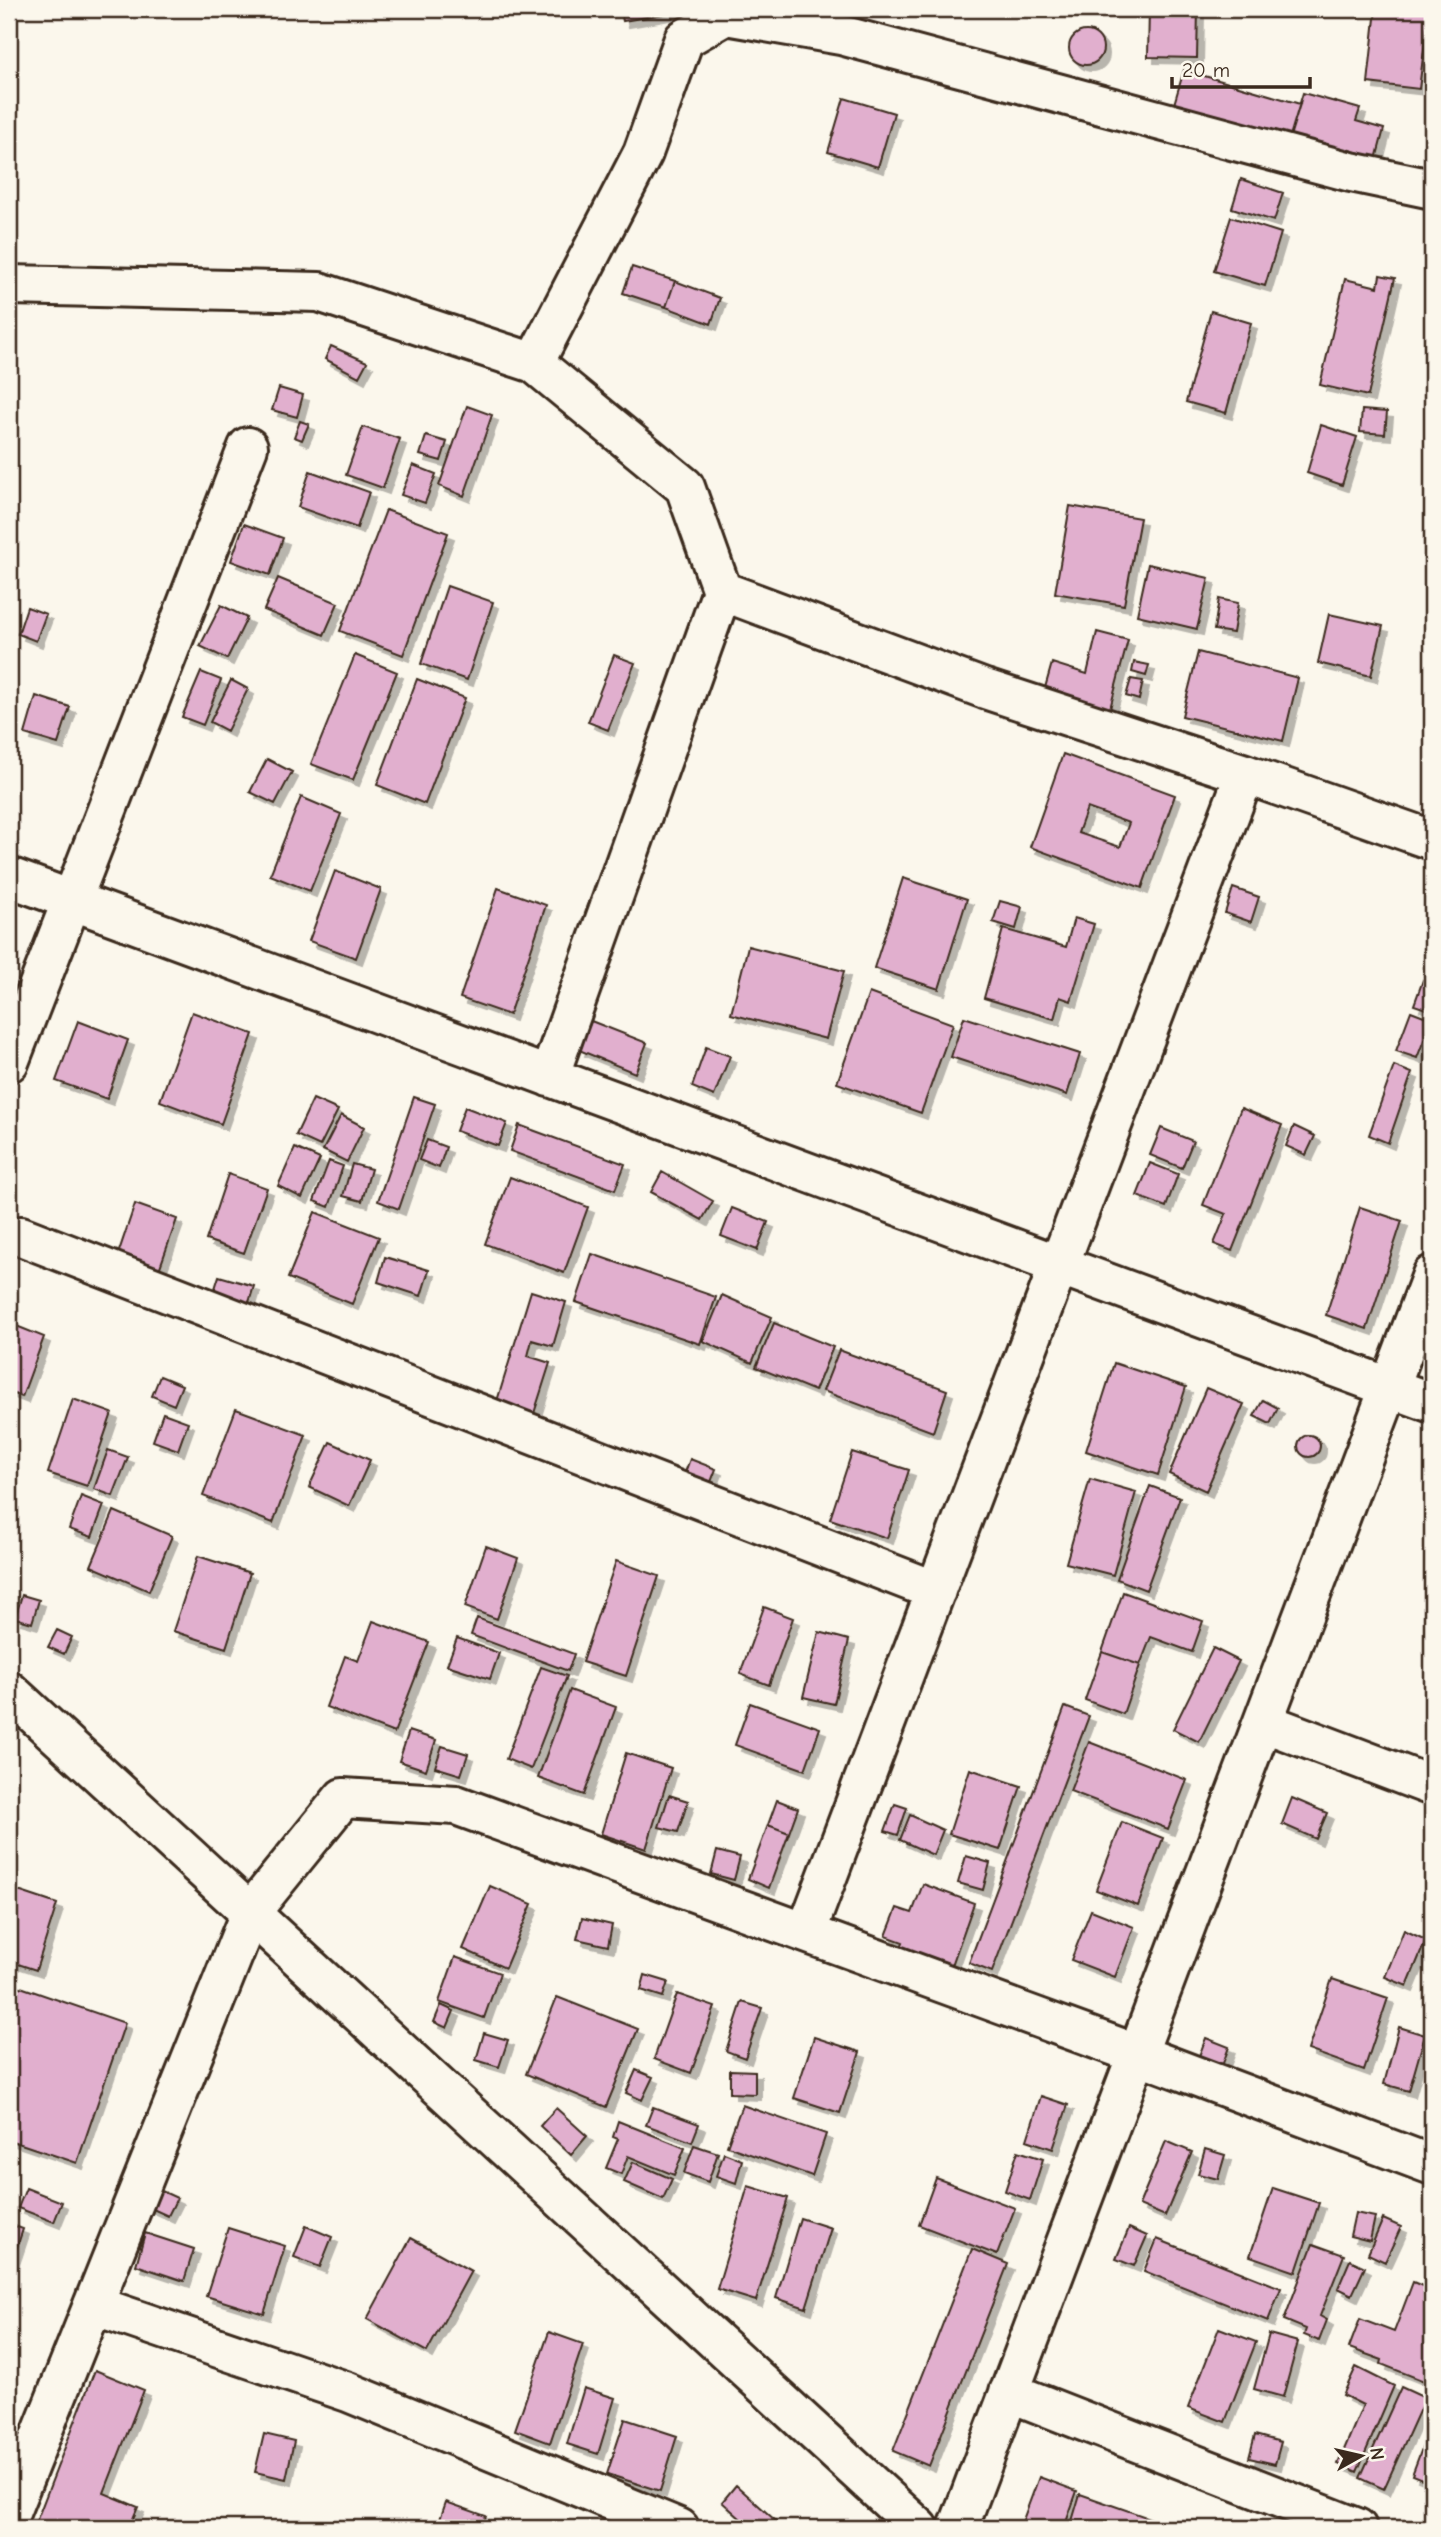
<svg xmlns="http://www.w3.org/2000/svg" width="1441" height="2537" font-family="'Comic Neue',sans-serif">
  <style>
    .building { fill: #e1afce; stroke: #3b2a1e; stroke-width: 2; fill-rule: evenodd; filter: url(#shadow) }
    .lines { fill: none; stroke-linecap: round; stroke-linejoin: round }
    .street-casing { stroke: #3b2a1e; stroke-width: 44 }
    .street { stroke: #fbf7ec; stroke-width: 38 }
  </style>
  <defs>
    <filter id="shadow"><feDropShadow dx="6" dy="6" stdDeviation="0" flood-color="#0004"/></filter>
  </defs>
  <rect width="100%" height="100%" fill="#fbf7ec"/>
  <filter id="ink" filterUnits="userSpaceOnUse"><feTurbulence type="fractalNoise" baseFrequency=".0143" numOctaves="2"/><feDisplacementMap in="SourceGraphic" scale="14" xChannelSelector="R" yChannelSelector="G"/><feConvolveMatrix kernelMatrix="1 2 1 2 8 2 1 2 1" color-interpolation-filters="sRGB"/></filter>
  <g filter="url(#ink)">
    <path class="building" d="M620,9H675L676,12L623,21Z
      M1149,9H1198L1197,58L1148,57Z
      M1376,9H1429L1419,89L1368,83Z
      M1069 48a17 17 0 1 1 34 0a17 17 0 1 1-34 0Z
      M1184,70L1300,104L1287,146L1172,111Z
      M1303,93L1360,109L1356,121L1384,129L1373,171L1287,146Z
      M844,98L894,113L878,167L828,152Z
      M1241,179L1283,193L1274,221L1232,208Z
      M1231,217L1281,233L1265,286L1214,271Z
      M632,267L675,281L666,307L623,293Z
      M1380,275L1395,278L1368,396L1320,385L1345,279L1378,287Z
      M675,281L720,298L711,324L666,307Z
      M1211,311L1251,323L1226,413L1186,402Z
      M331,346L367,362L359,377L325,359Z
      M279,388L303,395L297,417L272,410Z
      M467,406L492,415L464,496L439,486Z
      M1362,410L1387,412L1385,434L1360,432Z
      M300,421L309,424L302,440L294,437Z
      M1321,425L1357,437L1342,485L1307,473Z
      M363,427L400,439L383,488L346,475Z
      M426,436L447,442L441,461L420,455Z
      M413,465L436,474L425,503L401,495Z
      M310,471L369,492L357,528L298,507Z
      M1070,506L1140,518L1124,605L1055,593Z
      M386,510L448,533L403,655L340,631Z
      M244,524L283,538L270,575L231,561Z
      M1148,564L1209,578L1197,629L1137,615Z
      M278,578L338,603L324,635L264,610Z
      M447,586L493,602L467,680L421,664Z
      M1219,599L1238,603L1233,633L1214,630Z
      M221,605L247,618L227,659L200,646Z
      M27,607L46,614L36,641L18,634Z
      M1329,614L1383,626L1371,676L1318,663Z
      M1097,632L1128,640L1107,720L1043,695L1052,663L1087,674Z
      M1198,652L1298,678L1283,741L1182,716Z
      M355,655L397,672L353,780L311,764Z
      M614,655L635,663L608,730L588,722Z
      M1134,662L1149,665L1146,676L1132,672Z
      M201,672L221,680L203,725L182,717Z
      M417,679L465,698L425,804L377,785Z
      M1131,679L1143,681L1139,700L1126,696Z
      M231,680L248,689L227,731L210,722Z
      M36,696L70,707L58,744L25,734Z
      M1063,754L1175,795L1142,888L1030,847ZM1087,808L1129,823L1120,847L1078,833Z
      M267,759L292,772L275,804L250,792Z
      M301,797L341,814L310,891L270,875Z
      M335,871L381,889L356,958L309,941Z
      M903,878L967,899L939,989L874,968Z
      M498,888L546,905L509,1015L460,998Z
      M1233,888L1259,897L1251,922L1225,913Z
      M1000,901L1022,907L1016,929L993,922Z
      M1074,918L1094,924L1071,1001L1060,997L1054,1019L984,998L1003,929L1066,947Z
      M748,946L844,971L826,1039L731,1014Z
      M1423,980L1432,983V1011L1414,1005Z
      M869,993L953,1024L921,1113L837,1083Z
      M1411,1011L1432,1019L1417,1058L1396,1051Z
      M192,1012L253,1034L221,1124L160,1101Z
      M964,1017L1080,1054L1067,1095L951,1057Z
      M78,1021L128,1040L107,1099L56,1081Z
      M591,1021L647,1043L635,1073L579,1050Z
      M706,1047L730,1056L714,1096L692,1087Z
      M1394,1066L1412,1073L1388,1143L1369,1135Z
      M414,1097L435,1104L399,1209L378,1201Z
      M313,1099L338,1110L320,1146L296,1135Z
      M465,1107L507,1123L498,1146L456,1131Z
      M1241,1108L1282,1125L1232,1251L1214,1244L1226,1214L1203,1205Z
      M341,1115L364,1127L347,1162L323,1150Z
      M519,1125L625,1164L615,1190L510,1151Z
      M1294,1126L1315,1136L1306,1155L1286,1146Z
      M1161,1128L1193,1141L1182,1168L1150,1155Z
      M427,1140L446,1147L439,1168L419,1160Z
      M295,1148L320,1159L302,1198L278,1186Z
      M329,1161L343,1166L329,1207L314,1201Z
      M1150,1163L1178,1174L1166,1207L1137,1196Z
      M352,1164L371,1169L362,1201L343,1196Z
      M662,1172L713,1201L702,1220L651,1192Z
      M228,1174L267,1188L244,1253L206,1240Z
      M510,1177L588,1207L564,1273L485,1244Z
      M135,1204L177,1219L153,1287L112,1272Z
      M1360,1207L1402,1221L1367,1329L1326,1315Z
      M732,1208L768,1222L757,1250L721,1236Z
      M315,1212L379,1237L352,1304L288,1278Z
      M592,1254L716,1297L700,1344L576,1302Z
      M385,1257L429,1270L421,1296L378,1282Z
      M219,1276L254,1286L247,1309L212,1298Z
      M531,1291L566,1302L553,1346L532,1340L528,1356L550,1363L530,1426L493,1414Z
      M722,1295L772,1317L752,1363L703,1341Z
      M9,1323L44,1337L22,1397L9,1392Z
      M774,1323L833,1347L815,1391L756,1367Z
      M839,1350L947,1390L933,1432L823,1391Z
      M1114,1363L1186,1387L1158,1475L1086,1451Z
      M160,1376L182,1385L174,1405L152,1396Z
      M1206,1388L1244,1404L1206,1491L1169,1474Z
      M73,1399L112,1413L87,1486L48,1473Z
      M1263,1400L1278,1408L1270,1424L1254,1416Z
      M236,1409L306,1435L273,1523L203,1496Z
      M163,1413L188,1422L178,1450L153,1441Z
      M1298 1446a11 11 0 1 1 22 0a11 11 0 1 1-22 0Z
      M330,1442L370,1460L349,1506L309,1487Z
      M108,1450L128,1457L113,1496L94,1489Z
      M852,1452L909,1470L887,1538L830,1519Z
      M690,1459L716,1469L709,1487L683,1478Z
      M1090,1479L1136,1492L1113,1575L1066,1563Z
      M1150,1486L1180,1497L1146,1590L1117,1579Z
      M81,1496L104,1505L92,1537L69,1529Z
      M114,1511L172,1536L149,1591L91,1566Z
      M486,1546L518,1558L497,1619L465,1607Z
      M198,1556L250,1573L226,1648L173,1631Z
      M616,1561L659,1576L626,1676L582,1662Z
      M1123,1592L1203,1621L1192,1652L1151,1637L1140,1665L1102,1652Z
      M22,1595L39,1600L32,1623L15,1618Z
      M764,1607L793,1618L769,1685L740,1674Z
      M477,1618L574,1654L568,1671L471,1635Z
      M373,1621L429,1642L394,1733L326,1707L345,1656L358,1661Z
      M57,1630L72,1637L64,1654L48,1647Z
      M819,1632L849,1640L834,1704L803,1697Z
      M457,1638L499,1653L490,1679L447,1665Z
      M1213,1648L1239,1661L1199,1742L1173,1729Z
      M1102,1652L1140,1665L1123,1714L1085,1700Z
      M541,1667L567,1676L531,1769L506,1759Z
      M570,1690L616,1707L584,1795L538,1778Z
      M750,1703L820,1728L805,1770L735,1745Z
      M1065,1707L1089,1716L992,1972L969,1963Z
      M409,1731L436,1740L426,1770L399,1761Z
      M1089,1742L1187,1780L1168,1829L1070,1791Z
      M442,1746L468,1754L461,1775L435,1767Z
      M626,1753L671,1768L646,1849L601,1834Z
      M970,1769L1021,1786L1000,1850L949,1834Z
      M669,1795L688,1801L678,1832L659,1827Z
      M1292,1798L1327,1813L1316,1839L1282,1824Z
      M777,1800L798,1808L789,1833L768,1825Z
      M895,1804L907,1808L898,1835L885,1831Z
      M910,1815L943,1830L933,1855L900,1840Z
      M1122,1822L1163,1838L1138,1906L1096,1890Z
      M768,1825L789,1833L769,1888L748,1879Z
      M717,1851L740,1857L734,1880L711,1874Z
      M966,1856L990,1863L983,1890L958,1883Z
      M923,1884L974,1903L950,1971L899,1953L903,1942L886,1936L897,1908L912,1913Z
      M490,1886L532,1904L505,1968L463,1949Z
      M9,1888L57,1904L36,1970L9,1961Z
      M1091,1910L1134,1927L1115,1977L1071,1960Z
      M582,1918L612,1925L608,1946L577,1939Z
      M1404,1930L1426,1940L1407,1986L1385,1977Z
      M455,1957L500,1973L484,2018L439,2002Z
      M645,1975L668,1982L663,1997L641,1990Z
      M1332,1979L1388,1998L1364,2070L1308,2050Z
      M9,1983L125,2023L77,2163L9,2140Z
      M677,1994L715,2007L691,2073L654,2059Z
      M557,1997L638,2029L606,2107L526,2074Z
      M742,2002L762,2008L745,2058L726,2051Z
      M441,2005L454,2011L447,2028L434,2022Z
      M1399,2027L1425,2035L1409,2091L1384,2084Z
      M484,2033L508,2040L499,2067L476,2060Z
      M814,2037L860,2052L840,2113L794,2098Z
      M1206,2038L1229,2047L1222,2066L1199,2056Z
      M636,2070L653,2077L642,2100L626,2093Z
      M730,2070L755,2071V2094L730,2093Z
      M1041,2096L1068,2105L1053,2149L1027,2140Z
      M742,2105L826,2134L812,2176L727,2146Z
      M653,2107L699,2124L692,2142L646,2125Z
      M556,2108L587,2136L571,2155L540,2126Z
      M618,2121L685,2148L674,2175L628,2156L621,2174L606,2168L618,2139L613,2137Z
      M1166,2141L1192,2152L1165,2216L1139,2205Z
      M694,2145L718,2153L708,2182L684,2173Z
      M1205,2149L1225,2155L1218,2179L1198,2174Z
      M1018,2151L1043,2159L1030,2200L1005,2191Z
      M724,2153L742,2160L736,2183L716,2176Z
      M633,2162L672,2179L663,2199L624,2182Z
      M936,2178L1015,2208L997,2255L919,2225Z
      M748,2186L788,2198L756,2301L717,2289Z
      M153,2187L177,2198L168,2216L144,2205Z
      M26,2188L62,2202L54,2222L18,2208Z
      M1273,2188L1319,2203L1296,2272L1250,2256Z
      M1355,2213L1375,2217L1370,2241L1350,2236Z
      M800,2218L831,2228L806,2308L776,2298Z
      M1383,2219L1401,2227L1385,2262L1368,2254Z
      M9,2224L23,2229L12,2262L9,2261Z
      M306,2226L332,2237L320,2267L294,2257Z
      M228,2228L285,2246L264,2314L206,2296Z
      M1129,2228L1147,2236L1134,2266L1116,2259Z
      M145,2233L194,2249L184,2281L136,2265Z
      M411,2238L471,2271L427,2352L367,2319Z
      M1157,2239L1281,2288L1268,2321L1144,2271Z
      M1313,2244L1344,2255L1320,2316L1327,2320L1319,2341L1304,2335L1306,2329L1284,2320Z
      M972,2249L1008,2264L929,2466L893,2451Z
      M1350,2260L1365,2267L1352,2295L1338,2288Z
      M1413,2282L1432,2290V2374L1429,2383L1381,2364L1382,2360L1349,2348L1360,2319L1394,2332Z
      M1219,2328L1256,2342L1225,2422L1188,2408Z
      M549,2332L583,2344L550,2443L515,2430Z
      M1269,2334L1298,2342L1283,2397L1254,2389Z
      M1356,2367L1394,2386L1357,2472L1338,2464L1363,2405L1343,2395Z
      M95,2370L144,2390L104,2493L138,2507L129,2528H51L36,2522Z
      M1401,2387L1425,2398L1384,2489L1360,2478Z
      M584,2388L615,2398L598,2454L567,2444Z
      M625,2419L677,2436L660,2491L607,2474Z
      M1432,2422V2483L1412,2475Z
      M264,2434L294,2441L286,2479L255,2472Z
      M1255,2435L1281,2442L1275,2464L1249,2458Z
      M1039,2477L1077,2491L1064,2528H1020Z
      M736,2485L776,2521L770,2528H751L722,2502Z
      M1080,2494L1155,2520L1152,2528H1094L1072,2521Z
      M446,2502L486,2516L482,2528H437Z"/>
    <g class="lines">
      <defs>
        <path id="street" d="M9,285L319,292L534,363L685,487L722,591L985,689L1245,774L1432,840
          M534,363L643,153L684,39L726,15L841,35L1351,172L1432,189
          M9,877L1432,1403
          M9,1062L248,447
          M549,1077L722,591
          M21,1236L936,1591
          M9,1691L919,2528
          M1263,1722L1432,1786
          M806,1933L1245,774
          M93,2305L348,2392L679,2528
          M1009,2392L1357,2528
          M9,2515L250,1913L343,1798L456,1805L1137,2054L1432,2165
          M958,2528L1432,1275"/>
      </defs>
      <use href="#street" class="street-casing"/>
      <use href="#street" class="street"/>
    </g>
  </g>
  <rect width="1441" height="2537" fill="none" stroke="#fbf7ec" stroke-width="35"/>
  <rect x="18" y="18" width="1406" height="2502" fill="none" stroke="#3b2a1e" stroke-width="2.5" filter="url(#ink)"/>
  <g transform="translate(1361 2456) rotate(82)" stroke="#fbf7ec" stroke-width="5" paint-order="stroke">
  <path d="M0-5L12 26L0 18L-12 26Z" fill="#3b2a1e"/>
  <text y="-10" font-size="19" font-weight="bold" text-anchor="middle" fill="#3b2a1e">N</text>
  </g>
  <path d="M1172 77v10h138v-10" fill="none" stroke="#3b2a1e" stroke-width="3.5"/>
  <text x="1182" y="77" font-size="21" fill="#3b2a1e" stroke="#fbf7ec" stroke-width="5" paint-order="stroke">20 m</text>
</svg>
